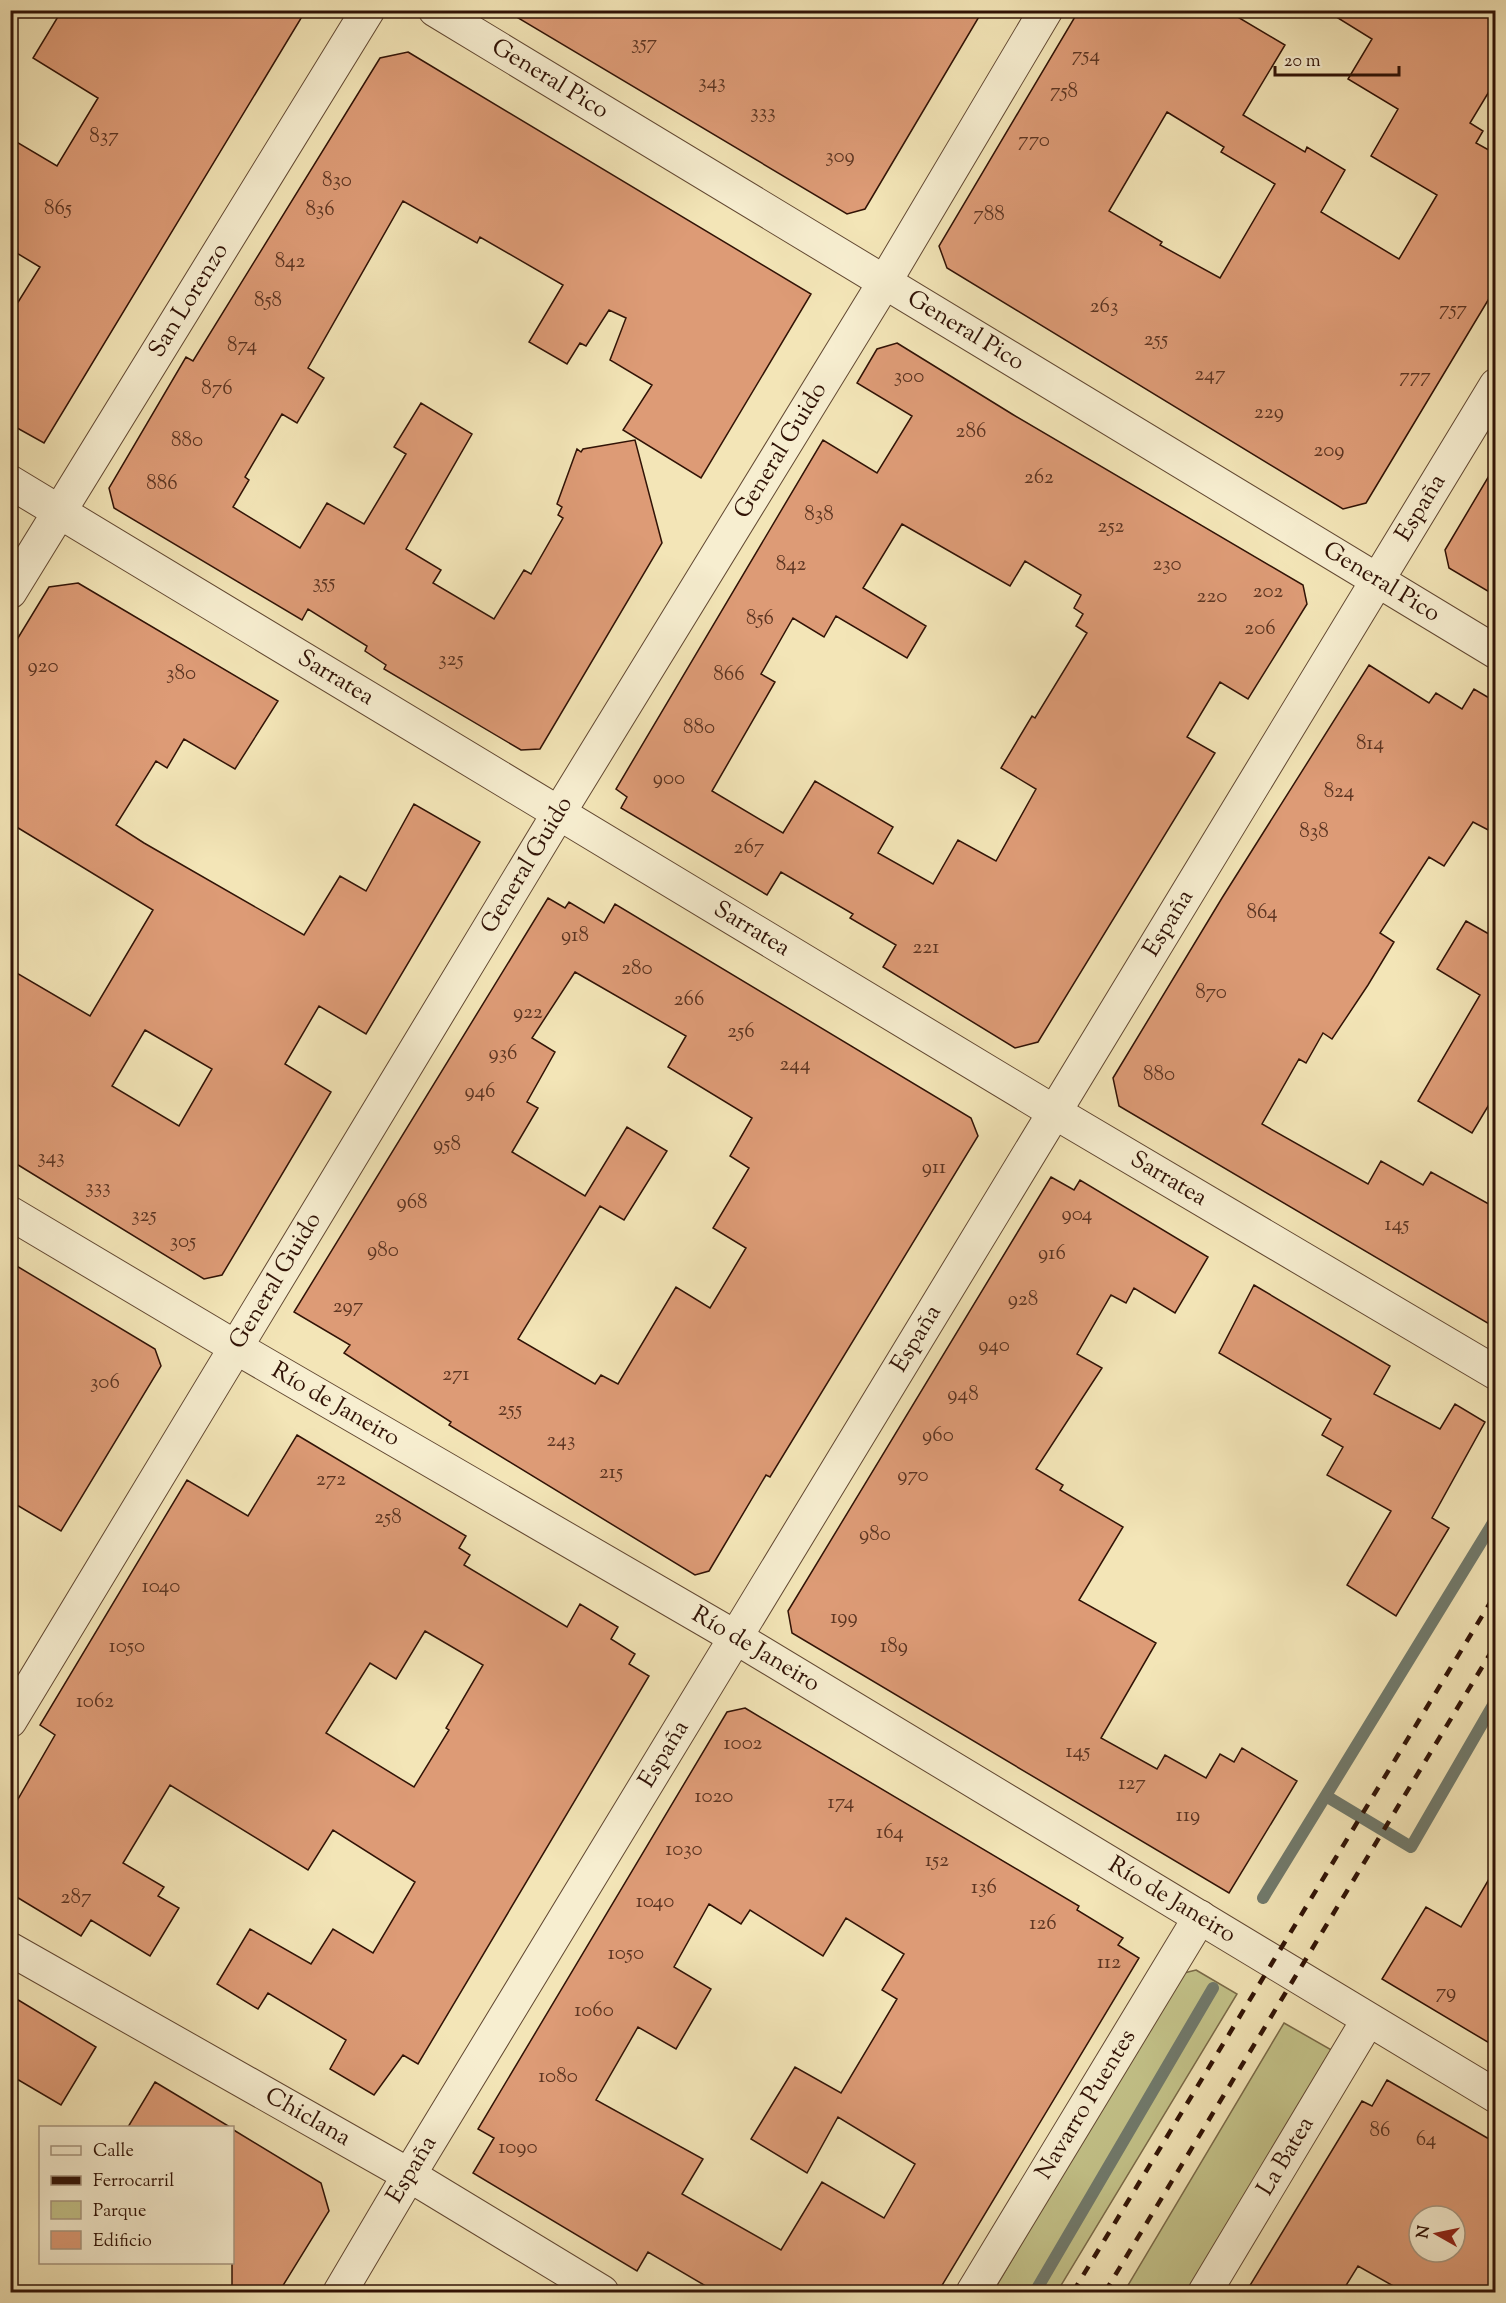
<svg xmlns="http://www.w3.org/2000/svg" width="1506" height="2303" font-family="'Sorts Mill Goudy',serif">
  <style>
    .green { fill: #c3c289; stroke: #7a6a48; stroke-width: 1.5 }
    .lines { fill: none; stroke-linecap: round; stroke-linejoin: round }
    .stream { stroke: #717a6c; stroke-width: 12 }
    .building { fill: #dd9b76; stroke: #311306; stroke-width: 1.5; fill-rule: evenodd }
    .street-casing { stroke: #624832; stroke-width: 35 }
    .street { stroke: #f7eed0; stroke-width: 33 }
    .rail { stroke: #311306; stroke-width: 4.5; stroke-dasharray: 10 10; stroke-linecap: butt }
    .labels { text-anchor: middle; dominant-baseline: central; stroke-width: 4.5; stroke-linejoin: round; paint-order: stroke }
    .number-label { font-size: 21px; fill: #5c3522 }
    .street-label { font-size: 24px; fill: #311306; stroke: #f7eed0 }
  </style>
  <rect width="100%" height="100%" fill="#f3e5b7"/>
  <filter id="stains"><feTurbulence type="fractalNoise" baseFrequency=".00333" numOctaves="4"/><feColorMatrix values="0 0 0 0 .2 0 0 0 0 .09 0 0 0 0 .02 0 0 0 .5 -.17"/></filter>
  <radialGradient id="worn" r=".72"><stop offset=".6" stop-color="#630" stop-opacity="0"/><stop offset="1" stop-color="#630" stop-opacity=".3"/></radialGradient>
  <path class="green" d="M1196,1970L1237,1994L1057,2292H993L1180,1974Z
    M1284,2023L1335,2052L1189,2292H1124Z"/>
  <g class="lines">
    <path class="stream" d="M1326,1796L1411,1847L1496,1700
      M1263,1898L1496,1518
      M1035,2292L1213,1988"/>
  </g>
  <path class="building" d="M62,10H306L44,443L10,424V315L40,267L10,249V138L57,166L98,98L33,58Z
    M505,10H983L865,209L847,214Z
    M1079,10H1226L1285,45L1243,115L1305,152L1307,147L1345,170L1321,212L1399,259L1437,195L1371,156L1398,109L1348,79L1372,39L1325,10H1496V80L1470,123L1483,131L1476,143L1496,154V287L1366,503L1343,509L947,268L939,246ZM1167,112L1224,147L1221,152L1275,184L1220,278L1160,245L1162,242L1109,211Z
    M408,52L811,294L701,478L623,430L652,385L610,360L626,318L609,310L586,346L580,343L567,364L529,342L563,285L480,237L477,243L403,201L308,368L324,378L297,423L282,414L245,477L249,480L233,507L300,548L327,503L364,524L406,454L394,447L421,403L472,434L406,549L441,570L433,583L494,619L524,570L531,574L563,518L558,515L562,507L557,504L577,449L581,452L583,449L635,440L662,543L540,749L521,750L384,669L386,665L365,651L367,646L308,609L302,620L114,508L109,488L186,357L193,361L380,58Z
    M897,343L1012,414L1303,585L1307,604L1248,699L1220,682L1187,737L1215,753L1038,1042L1015,1048L883,967L896,945L850,918L853,914L781,872L767,895L621,808L627,797L616,789L823,440L877,473L912,416L857,383L877,349ZM902,524L1010,586L1025,561L1081,595L1074,608L1083,614L1076,626L1087,633L1035,718L1032,716L1001,768L1036,789L996,861L958,840L933,884L878,853L893,827L815,781L783,833L712,791L775,682L761,674L793,618L824,637L836,616L907,658L926,626L863,588Z
    M1496,464V596L1449,568L1445,550Z
    M78,583L278,701L235,769L184,739L167,768L156,761L116,825L144,843L304,935L340,876L366,891L414,804L480,842L366,1034L319,1006L285,1064L331,1092L222,1275L204,1279L10,1160V969L90,1016L153,910L10,823V651L49,587ZM145,1030L212,1069L179,1126L112,1086Z
    M1369,665L1429,703L1436,693L1462,709L1474,689L1496,702V834L1473,822L1444,866L1429,857L1380,933L1394,942L1368,985L1332,1039L1323,1033L1306,1063L1299,1059L1262,1124L1368,1184L1381,1161L1423,1185L1431,1172L1496,1208V1328L1119,1106L1113,1078L1222,898Z
    M548,898L565,908L569,902L604,923L615,904L971,1118L978,1136L770,1477L766,1475L709,1571L695,1575L449,1425L451,1422L344,1353L350,1345L294,1312ZM575,972L686,1036L668,1067L752,1118L730,1156L749,1168L713,1228L746,1248L710,1308L676,1287L618,1384L601,1375L595,1384L518,1339L600,1206L624,1220L667,1151L627,1127L585,1196L512,1152L538,1108L527,1102L555,1052L532,1038Z
    M1466,921L1496,938V1093L1472,1133L1418,1101L1480,995L1437,969Z
    M1051,1177L1074,1190L1080,1180L1208,1257L1175,1313L1134,1288L1126,1303L1111,1295L1077,1354L1102,1368L1036,1469L1063,1485L1060,1490L1123,1527L1079,1600L1156,1643L1101,1738L1157,1769L1165,1755L1206,1778L1220,1754L1234,1762L1242,1748L1297,1781L1229,1893L792,1633L788,1611Z
    M10,1262L155,1349L161,1366L61,1531L10,1501Z
    M1254,1285L1390,1366L1374,1394L1440,1429L1455,1404L1485,1422L1432,1518L1449,1528L1396,1616L1347,1585L1391,1511L1327,1475L1343,1447L1322,1435L1331,1419L1219,1353Z
    M297,1435L466,1536L459,1548L470,1555L464,1565L567,1627L580,1604L618,1627L611,1639L635,1654L629,1664L649,1676L418,2064L403,2055L374,2095L330,2069L346,2040L268,1993L258,2009L217,1984L250,1929L311,1964L333,1929L373,1953L415,1882L333,1830L308,1870L170,1785L123,1863L164,1887L158,1896L179,1908L150,1956L91,1920L81,1936L10,1893V1813L55,1735L40,1725L187,1480L248,1516ZM425,1631L483,1665L446,1728L449,1730L414,1787L326,1733L370,1663L396,1679Z
    M745,1708L1079,1906L1077,1910L1123,1938L1118,1945L1139,1958L938,2292H716L648,2252L637,2271L473,2173L494,2138L478,2129L727,1712ZM709,1904L741,1924L750,1910L823,1956L846,1918L904,1954L882,1990L897,1999L841,2093L795,2067L751,2139L807,2173L838,2117L915,2164L884,2218L822,2182L781,2250L682,2194L703,2159L596,2100L638,2027L676,2049L711,1989L674,1967Z
    M1496,1867V2047L1382,1979L1426,1907L1461,1927Z
    M10,1995L96,2047L61,2105L10,2075Z
    M1387,2080L1496,2143V2292H1404L1358,2266L1342,2292H1246L1362,2101L1372,2106ZM1419,2216H1455V2252H1419Z
    M155,2082L230,2127H128Z
    M232,2129L321,2183L329,2211L279,2292H232Z"/>
  <g class="lines">
    <defs>
      <g id="street">
        <path id="s1" d="M435,10L1496,652"/>
        <path id="s2" d="M10,482L1056,1113L1496,1373"/>
        <path id="s3" d="M10,592L368,10"/>
        <path id="s4" d="M10,1213L237,1348L735,1637L1496,2096"/>
        <path id="s5" d="M10,1721L560,811L884,283L1046,10"/>
        <path id="s6" d="M10,1949L409,2175L602,2292"/>
        <path id="s7" d="M340,2292L409,2175L1496,385"/>
        <path id="s8" d="M973,2292L1200,1917"/>
        <path id="s9" d="M1205,2292L1368,2020"/>
      </g>
    </defs>
    <use href="#street" class="street-casing"/>
    <use href="#street" class="street"/>
    <path class="rail" d="M1073,2292L1496,1593
      M1105,2292L1496,1644"/>
  </g>
  <g class="labels">
    <g class="number-label">
      <text x="644" y="44">357</text>
      <text x="1086" y="56">754</text>
      <text x="712" y="83">343</text>
      <text x="1064" y="92">758</text>
      <text x="763" y="113">333</text>
      <text x="104" y="137">837</text>
      <text x="1034" y="141">770</text>
      <text x="840" y="157">309</text>
      <text x="337" y="181">830</text>
      <text x="58" y="209">865</text>
      <text x="320" y="210">836</text>
      <text x="989" y="215">788</text>
      <text x="290" y="262">842</text>
      <text x="268" y="301">858</text>
      <text x="1104" y="307">263</text>
      <text x="1453" y="310">757</text>
      <text x="1156" y="340">255</text>
      <text x="242" y="346">874</text>
      <text x="1210" y="375">247</text>
      <text x="909" y="377">300</text>
      <text x="1415" y="377">777</text>
      <text x="217" y="389">876</text>
      <text x="1269" y="413">229</text>
      <text x="971" y="432">286</text>
      <text x="187" y="441">880</text>
      <text x="1329" y="451">209</text>
      <text x="1039" y="478">262</text>
      <text x="162" y="484">886</text>
      <text x="819" y="515">838</text>
      <text x="1111" y="527">252</text>
      <text x="791" y="565">842</text>
      <text x="1167" y="565">230</text>
      <text x="324" y="583">355</text>
      <text x="1268" y="592">202</text>
      <text x="1212" y="597">220</text>
      <text x="760" y="619">856</text>
      <text x="1260" y="629">206</text>
      <text x="451" y="660">325</text>
      <text x="43" y="667">920</text>
      <text x="181" y="674">380</text>
      <text x="729" y="675">866</text>
      <text x="699" y="728">880</text>
      <text x="1370" y="744">814</text>
      <text x="669" y="779">900</text>
      <text x="1339" y="792">824</text>
      <text x="1314" y="832">838</text>
      <text x="749" y="848">267</text>
      <text x="1262" y="913">864</text>
      <text x="575" y="936">918</text>
      <text x="926" y="948">221</text>
      <text x="637" y="969">280</text>
      <text x="1211" y="993">870</text>
      <text x="689" y="1000">266</text>
      <text x="528" y="1013">922</text>
      <text x="741" y="1032">256</text>
      <text x="503" y="1054">936</text>
      <text x="795" y="1065">244</text>
      <text x="1159" y="1075">880</text>
      <text x="480" y="1092">946</text>
      <text x="447" y="1145">958</text>
      <text x="51" y="1158">343</text>
      <text x="934" y="1168">911</text>
      <text x="98" y="1188">333</text>
      <text x="412" y="1203">968</text>
      <text x="1077" y="1215">904</text>
      <text x="144" y="1216">325</text>
      <text x="1397" y="1225">145</text>
      <text x="183" y="1242">305</text>
      <text x="383" y="1251">980</text>
      <text x="1052" y="1254">916</text>
      <text x="1023" y="1300">928</text>
      <text x="348" y="1307">297</text>
      <text x="994" y="1346">940</text>
      <text x="456" y="1375">271</text>
      <text x="105" y="1383">306</text>
      <text x="963" y="1395">948</text>
      <text x="510" y="1410">255</text>
      <text x="938" y="1436">960</text>
      <text x="561" y="1441">243</text>
      <text x="611" y="1473">215</text>
      <text x="913" y="1476">970</text>
      <text x="331" y="1480">272</text>
      <text x="388" y="1518">258</text>
      <text x="875" y="1535">980</text>
      <text x="161" y="1587">1040</text>
      <text x="844" y="1618">199</text>
      <text x="127" y="1647">1050</text>
      <text x="894" y="1647">189</text>
      <text x="95" y="1702">1062</text>
      <text x="743" y="1744">1002</text>
      <text x="1078" y="1752">145</text>
      <text x="1132" y="1784">127</text>
      <text x="714" y="1797">1020</text>
      <text x="841" y="1803">174</text>
      <text x="1188" y="1816">119</text>
      <text x="890" y="1833">164</text>
      <text x="684" y="1850">1030</text>
      <text x="937" y="1861">152</text>
      <text x="984" y="1888">136</text>
      <text x="76" y="1898">287</text>
      <text x="655" y="1902">1040</text>
      <text x="1043" y="1924">126</text>
      <text x="626" y="1954">1050</text>
      <text x="1109" y="1963">112</text>
      <text x="1446" y="1993">79</text>
      <text x="594" y="2011">1060</text>
      <text x="558" y="2077">1080</text>
      <text x="1380" y="2131">86</text>
      <text x="1426" y="2140">64</text>
      <text x="518" y="2148">1090</text>
    </g>
    <g class="street-label">
      <text stroke="none"><textPath href="#s1" startOffset="134">General Pico</textPath></text>
      <text stroke="none"><textPath href="#s3" startOffset="342">San Lorenzo</textPath></text>
      <text stroke="none"><textPath href="#s1" startOffset="620">General Pico</textPath></text>
      <text stroke="none"><textPath href="#s5" startOffset="1486">General Guido</textPath></text>
      <text stroke="none"><textPath href="#s7" startOffset="2086">España</textPath></text>
      <text stroke="none"><textPath href="#s1" startOffset="1106">General Pico</textPath></text>
      <text stroke="none"><textPath href="#s2" startOffset="380">Sarratea</textPath></text>
      <text stroke="none"><textPath href="#s5" startOffset="1000">General Guido</textPath></text>
      <text stroke="none"><textPath href="#s7" startOffset="1600">España</textPath></text>
      <text stroke="none"><textPath href="#s2" startOffset="866">Sarratea</textPath></text>
      <text stroke="none"><textPath href="#s2" startOffset="1352">Sarratea</textPath></text>
      <text stroke="none"><textPath href="#s5" startOffset="514">General Guido</textPath></text>
      <text stroke="none"><textPath href="#s7" startOffset="1114">España</textPath></text>
      <text stroke="none"><textPath href="#s4" startOffset="378">Río de Janeiro</textPath></text>
      <text stroke="none"><textPath href="#s4" startOffset="864">Río de Janeiro</textPath></text>
      <text stroke="none"><textPath href="#s7" startOffset="628">España</textPath></text>
      <text stroke="none"><textPath href="#s4" startOffset="1350">Río de Janeiro</textPath></text>
      <text stroke="none"><textPath href="#s8" startOffset="219">Navarro Puentes</textPath></text>
      <text stroke="none"><textPath href="#s6" startOffset="342">Chiclana</textPath></text>
      <text stroke="none"><textPath href="#s9" startOffset="158">La Batea</textPath></text>
      <text stroke="none"><textPath href="#s7" startOffset="142">España</textPath></text>
    </g>
  </g>
  <rect width="1506" height="2303" fill="none" stroke="#f3e5b7" stroke-width="36"/>
  <rect x="12" y="12" width="1482" height="2279" fill="none" stroke="#311306" stroke-width="3"/>
  <rect x="18" y="18" width="1470" height="2267" fill="none" stroke="#311306" stroke-width="1.5"/>
  <rect x="39" y="2126" width="195" height="138" fill="#f7eed0" stroke="#a8967f" stroke-width="1.5"/>
  <rect x="51" y="2146" width="30" height="9" fill="#f7eed0" stroke="#a8967f" stroke-width="1.5"/>
  <text x="93" y="2156" font-size="18" fill="#311306">Calle</text>
  <rect x="51" y="2176" width="30" height="9" fill="#311306" stroke="#a8967f" stroke-width="1.5"/>
  <text x="93" y="2186" font-size="18" fill="#311306">Ferrocarril</text>
  <rect x="51" y="2201" width="30" height="18" fill="#c3c289" stroke="#a8967f" stroke-width="1.5"/>
  <text x="93" y="2216" font-size="18" fill="#311306">Parque</text>
  <rect x="51" y="2231" width="30" height="18" fill="#dd9b76" stroke="#a8967f" stroke-width="1.5"/>
  <text x="93" y="2246" font-size="18" fill="#311306">Edificio</text>
  <g transform="translate(1437 2234) rotate(279)"><circle r="28" fill="#f7eed0" stroke="#a8967f" stroke-width="1.5"/>
  <path d="M0-4.5L10 22L0 15L-10 22Z" fill="#8f2418"/>
  <text y="-9" font-size="16" font-weight="bold" text-anchor="middle" fill="#311306">N</text>
  </g>
  <path d="M1275 66v9h124v-9" fill="none" stroke="#311306" stroke-width="3"/>
  <text x="1284" y="66" font-size="18" fill="#311306" stroke="#f7eed0" stroke-width="4.5" paint-order="stroke">20 m</text>
  <rect width="100%" height="100%" filter="url(#stains)"/>
  <rect width="100%" height="100%" fill="url(#worn)"/>
</svg>
